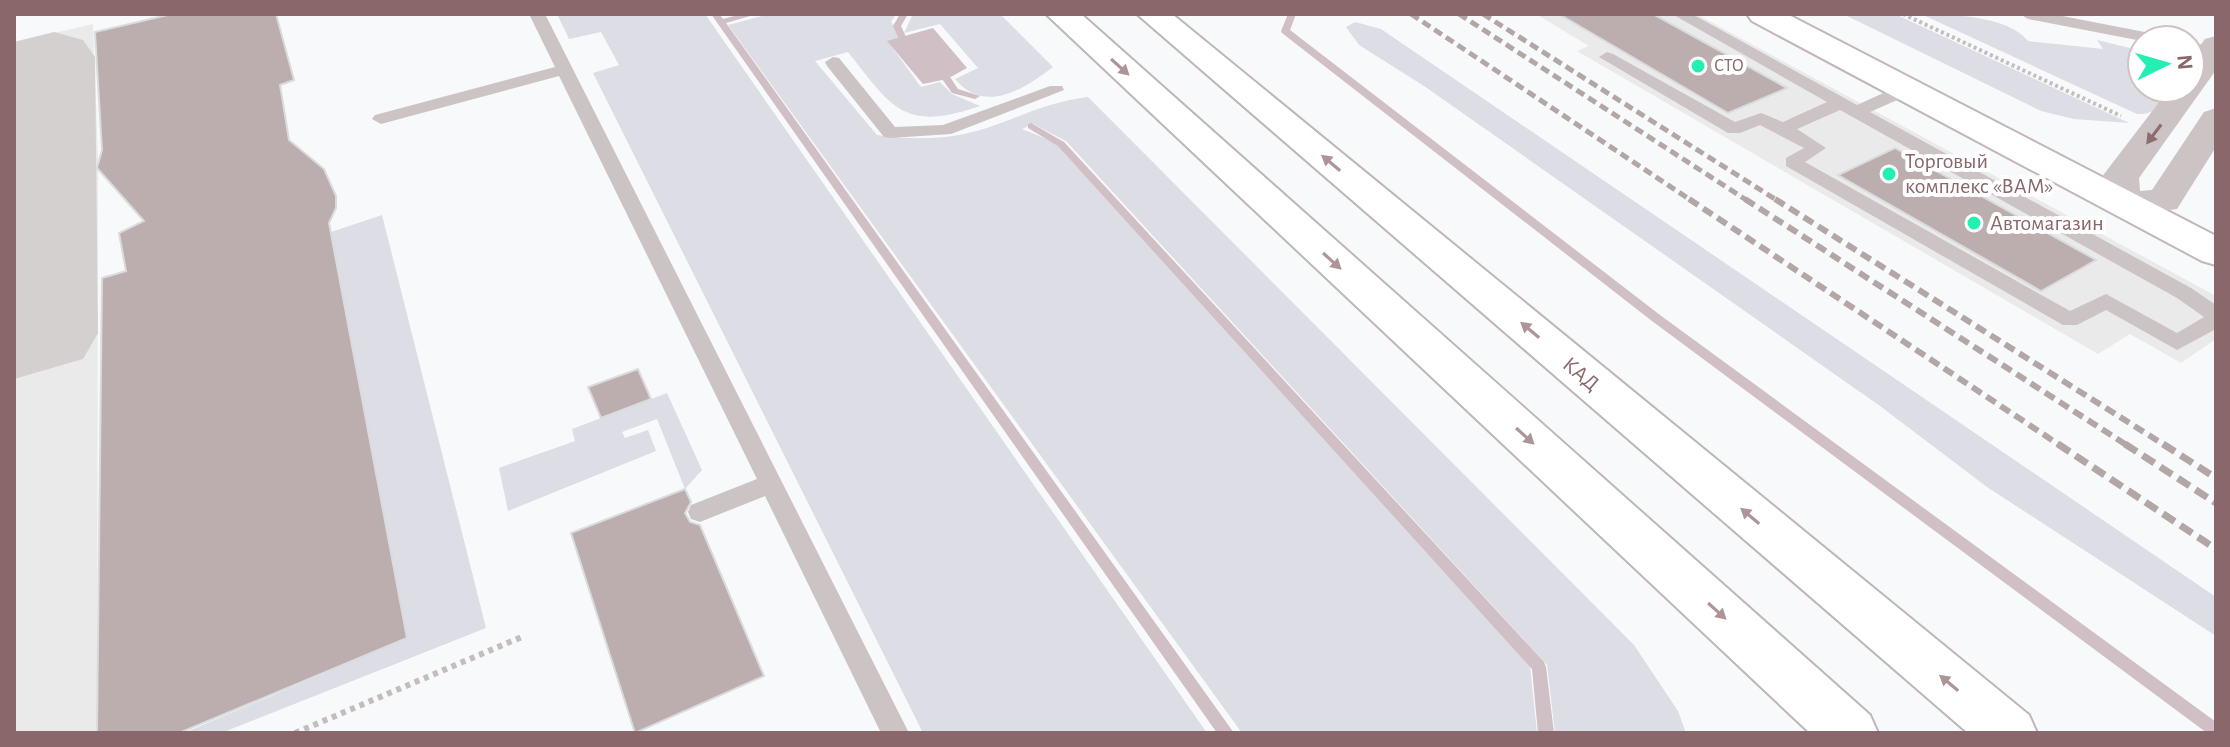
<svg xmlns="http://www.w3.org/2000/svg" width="2230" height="747" font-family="'Alegreya Sans',sans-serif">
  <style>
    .built { fill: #eaeaeb }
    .green { fill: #dddde6 }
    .water { fill: #d0bfc4 }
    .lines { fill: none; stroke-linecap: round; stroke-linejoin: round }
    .stream { fill: #d0bfc4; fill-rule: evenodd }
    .taxiway { fill: #d5d0d0; fill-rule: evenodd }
    .building { fill: #bcadaf; stroke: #d9dbdc; stroke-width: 2 }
    .secondary-casing { stroke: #c2b7b8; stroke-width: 4 }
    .motorway-casing { stroke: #beb6b7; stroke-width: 4 }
    .path-far1 { stroke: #c3bdbe; stroke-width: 4; stroke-dasharray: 3 3; stroke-linecap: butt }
    .path { stroke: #c3bdbe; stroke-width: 6; stroke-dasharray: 5 5; stroke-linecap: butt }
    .service { fill: #ccc3c4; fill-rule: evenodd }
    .tertiary { fill: #ccc3c4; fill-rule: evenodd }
    .secondary { fill: #fff; fill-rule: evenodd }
    .motorway { fill: #fff; fill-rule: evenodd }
    .rail-far2 { stroke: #b3a6a7; stroke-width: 5; stroke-dasharray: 9 5; stroke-linecap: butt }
    .rail-far1 { stroke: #b3a6a7; stroke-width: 6; stroke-dasharray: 11 6; stroke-linecap: butt }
    .rail { stroke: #b3a6a7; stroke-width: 7; stroke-dasharray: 14 7; stroke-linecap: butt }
    .oneway { fill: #ad9597 }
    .oneway2 { fill: #8d6c6e }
    .poi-dot { fill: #22efb2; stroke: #fff; stroke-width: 3 }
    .labels { text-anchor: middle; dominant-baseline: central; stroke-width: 8; stroke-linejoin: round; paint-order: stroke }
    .far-poi-label { font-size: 18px; fill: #8a676a; stroke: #fff; text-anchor: start }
    .poi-label { font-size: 22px; fill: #8a676a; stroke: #fff; text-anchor: start }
    .street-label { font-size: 22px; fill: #8a676a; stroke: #fff }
  </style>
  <rect width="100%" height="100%" fill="#f7f9fa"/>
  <path class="built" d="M1536,14H1696L2216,296V339L2181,363L2130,334L2098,354L1577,51L1589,46Z
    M93,24L98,156L97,733H14V42Z"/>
  <path class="green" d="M557,14H705L1207,733H923L593,73L619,65L601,32L569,39Z
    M770,14H896L891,22L904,38L889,43L921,87L940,82L952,94L980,106C904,132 893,109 848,52L815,61L877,135C906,139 935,140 964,134C1008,125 1038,103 1088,97L1634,645L1678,711L1686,733H1555L1547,665L1066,141L1033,124L1022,129L1057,143L1530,665L1537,733H1242L728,25Z
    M913,14H1000L1053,67C1024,89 985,115 955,79L978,68L940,24L904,33Z
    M1843,14H1895L2129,123L2074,119L2041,111Z
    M1921,14C1951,14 2009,16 2028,41L2103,49L2097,40L2142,51V88H2172C2163,103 2156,115 2137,114Z
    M1355,22L1381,29L2216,597V636L1987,487L1880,406L1424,86L1359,45L1346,27Z
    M382,215L486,628L221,733H184L407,638L331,232Z
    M667,393L702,470L685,489L657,419L622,432L625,438L648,430L656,451L508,511L499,468L575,441L572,429Z"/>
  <path class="water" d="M933,28L967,68L947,79L923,84L887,41Z"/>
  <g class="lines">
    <path class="stream" d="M711,14H719L723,19L742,14H757L726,23L1234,733H1217Z
      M900,14H908L901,26L906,37L902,40L898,37L893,26Z
      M1288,14H1296L1290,30L1660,315L2216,722V733H2207L1652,321L1282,33L1281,31Z
      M947,76L950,77L958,89L980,96L975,99L952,93L942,79Z
      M1031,123L1064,142L1544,662L1546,667L1554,733H1538L1532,669L1058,146L1028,128V124Z"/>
    <path class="taxiway" d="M54,32L83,40L95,57L98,333L83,359L14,379V42Z"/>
  </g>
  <path class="building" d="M172,14H276L294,80L280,85L289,140L324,169L336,196V208L329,223L407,638L179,733H97L102,278L126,271L119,233L144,221L97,168L102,150L95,32Z
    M1559,14H1653L1787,88L1728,113Z
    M1895,148L2096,260L2041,291L1838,175Z
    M638,369L651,399L601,418L588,387Z
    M685,489L691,502L685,513L690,522L700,525L764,676L635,733L571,533Z"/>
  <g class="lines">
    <defs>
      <path id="secondary" d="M1747,14H1787L2216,236V265L2202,261L1752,21Z"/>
      <path id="motorway" d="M1046,14H1081L1870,715L1878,733H1810Z
        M1137,14H1172L2029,715L2037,733H1968Z"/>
    </defs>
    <use href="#secondary" class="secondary-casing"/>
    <use href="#motorway" class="motorway-casing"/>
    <path class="path-far1" d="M1903,14L2121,116"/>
    <path class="path" d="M295,733L524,636"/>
    <path class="service" d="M529,14H545L909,733H881L765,496L700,522L691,519L688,512L691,505L757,479L559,76L381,124L372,119L375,115L555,67Z
      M1672,14H1692L1857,105L1901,85H1913V93L1870,112L2191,288L2216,305V329L2177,350L2106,310L2077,325H2063L1786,166V158L1804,148L1760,125L1740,133H1728L1599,57L1607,52L1613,54L1735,122L1761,113L1783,122L1827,102ZM1840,110L2177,298L2204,317L2177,333L2106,294L2070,311L1805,162L1826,148L1797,129Z
      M2020,14H2052L2160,35L2168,40L2142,41L2028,19Z
      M2190,42L2216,48V58L2190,52Z
      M833,57L839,58L895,127L943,125L1050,86H1062L1064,90L951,134L890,138L884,137L827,66L825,62Z"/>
    <path class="tertiary" d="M2216,36V70L2139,178L2140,191L2152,190L2204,112L2216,108V147L2177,209L2123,216L2110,212L2104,204L2101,178L2170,88H2190V60L2205,39Z"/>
    <use href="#secondary" class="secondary"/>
    <use href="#motorway" class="motorway"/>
    <path class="rail-far2" d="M1411,14L1692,201
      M1459,14L1748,201
      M1483,14L1778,201"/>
    <path class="rail-far1" d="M1689,199L2061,446
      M1745,199L2128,446
      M1775,199L2166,446"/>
    <path class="rail" d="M2058,444L2216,549
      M2125,444L2216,503
      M2163,444L2216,478"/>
  </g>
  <defs><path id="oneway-solid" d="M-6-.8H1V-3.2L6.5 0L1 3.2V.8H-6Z" transform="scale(2)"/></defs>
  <g class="oneway">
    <use href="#oneway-solid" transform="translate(1120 67) rotate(42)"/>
    <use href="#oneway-solid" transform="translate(1331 163) rotate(-140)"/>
    <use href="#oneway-solid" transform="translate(1332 261) rotate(42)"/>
    <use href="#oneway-solid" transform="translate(1530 330) rotate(-140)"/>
    <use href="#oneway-solid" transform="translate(1525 436) rotate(42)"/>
    <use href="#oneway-solid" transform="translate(1750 516) rotate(-140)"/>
    <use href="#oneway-solid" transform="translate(1717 611) rotate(42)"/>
    <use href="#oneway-solid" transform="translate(1949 683) rotate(-140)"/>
  </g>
  <use class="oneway2" href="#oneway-solid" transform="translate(2154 134) rotate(127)"/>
  <g class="poi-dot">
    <circle cx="1698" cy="66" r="8"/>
    <circle cx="1889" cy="174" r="8"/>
    <circle cx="1974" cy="223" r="8"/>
  </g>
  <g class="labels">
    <g class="far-poi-label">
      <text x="1714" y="66">СТО</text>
    </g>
    <g class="poi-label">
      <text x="1905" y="161">Торговый<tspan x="1905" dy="25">комплекс «ВАМ»</tspan></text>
      <text x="1990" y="223">Автомагазин</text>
    </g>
    <g class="street-label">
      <text transform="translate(1581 374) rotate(40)">КАД</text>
    </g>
  </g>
  <rect width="2230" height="747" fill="none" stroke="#8a676a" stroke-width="32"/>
  <g transform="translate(2166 64) rotate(85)"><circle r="38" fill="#ffffff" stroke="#d0c2c3" stroke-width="2"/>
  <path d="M0-6L14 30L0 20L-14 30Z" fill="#22efb2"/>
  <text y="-12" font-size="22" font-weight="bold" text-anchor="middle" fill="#8a676a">N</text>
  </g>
</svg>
